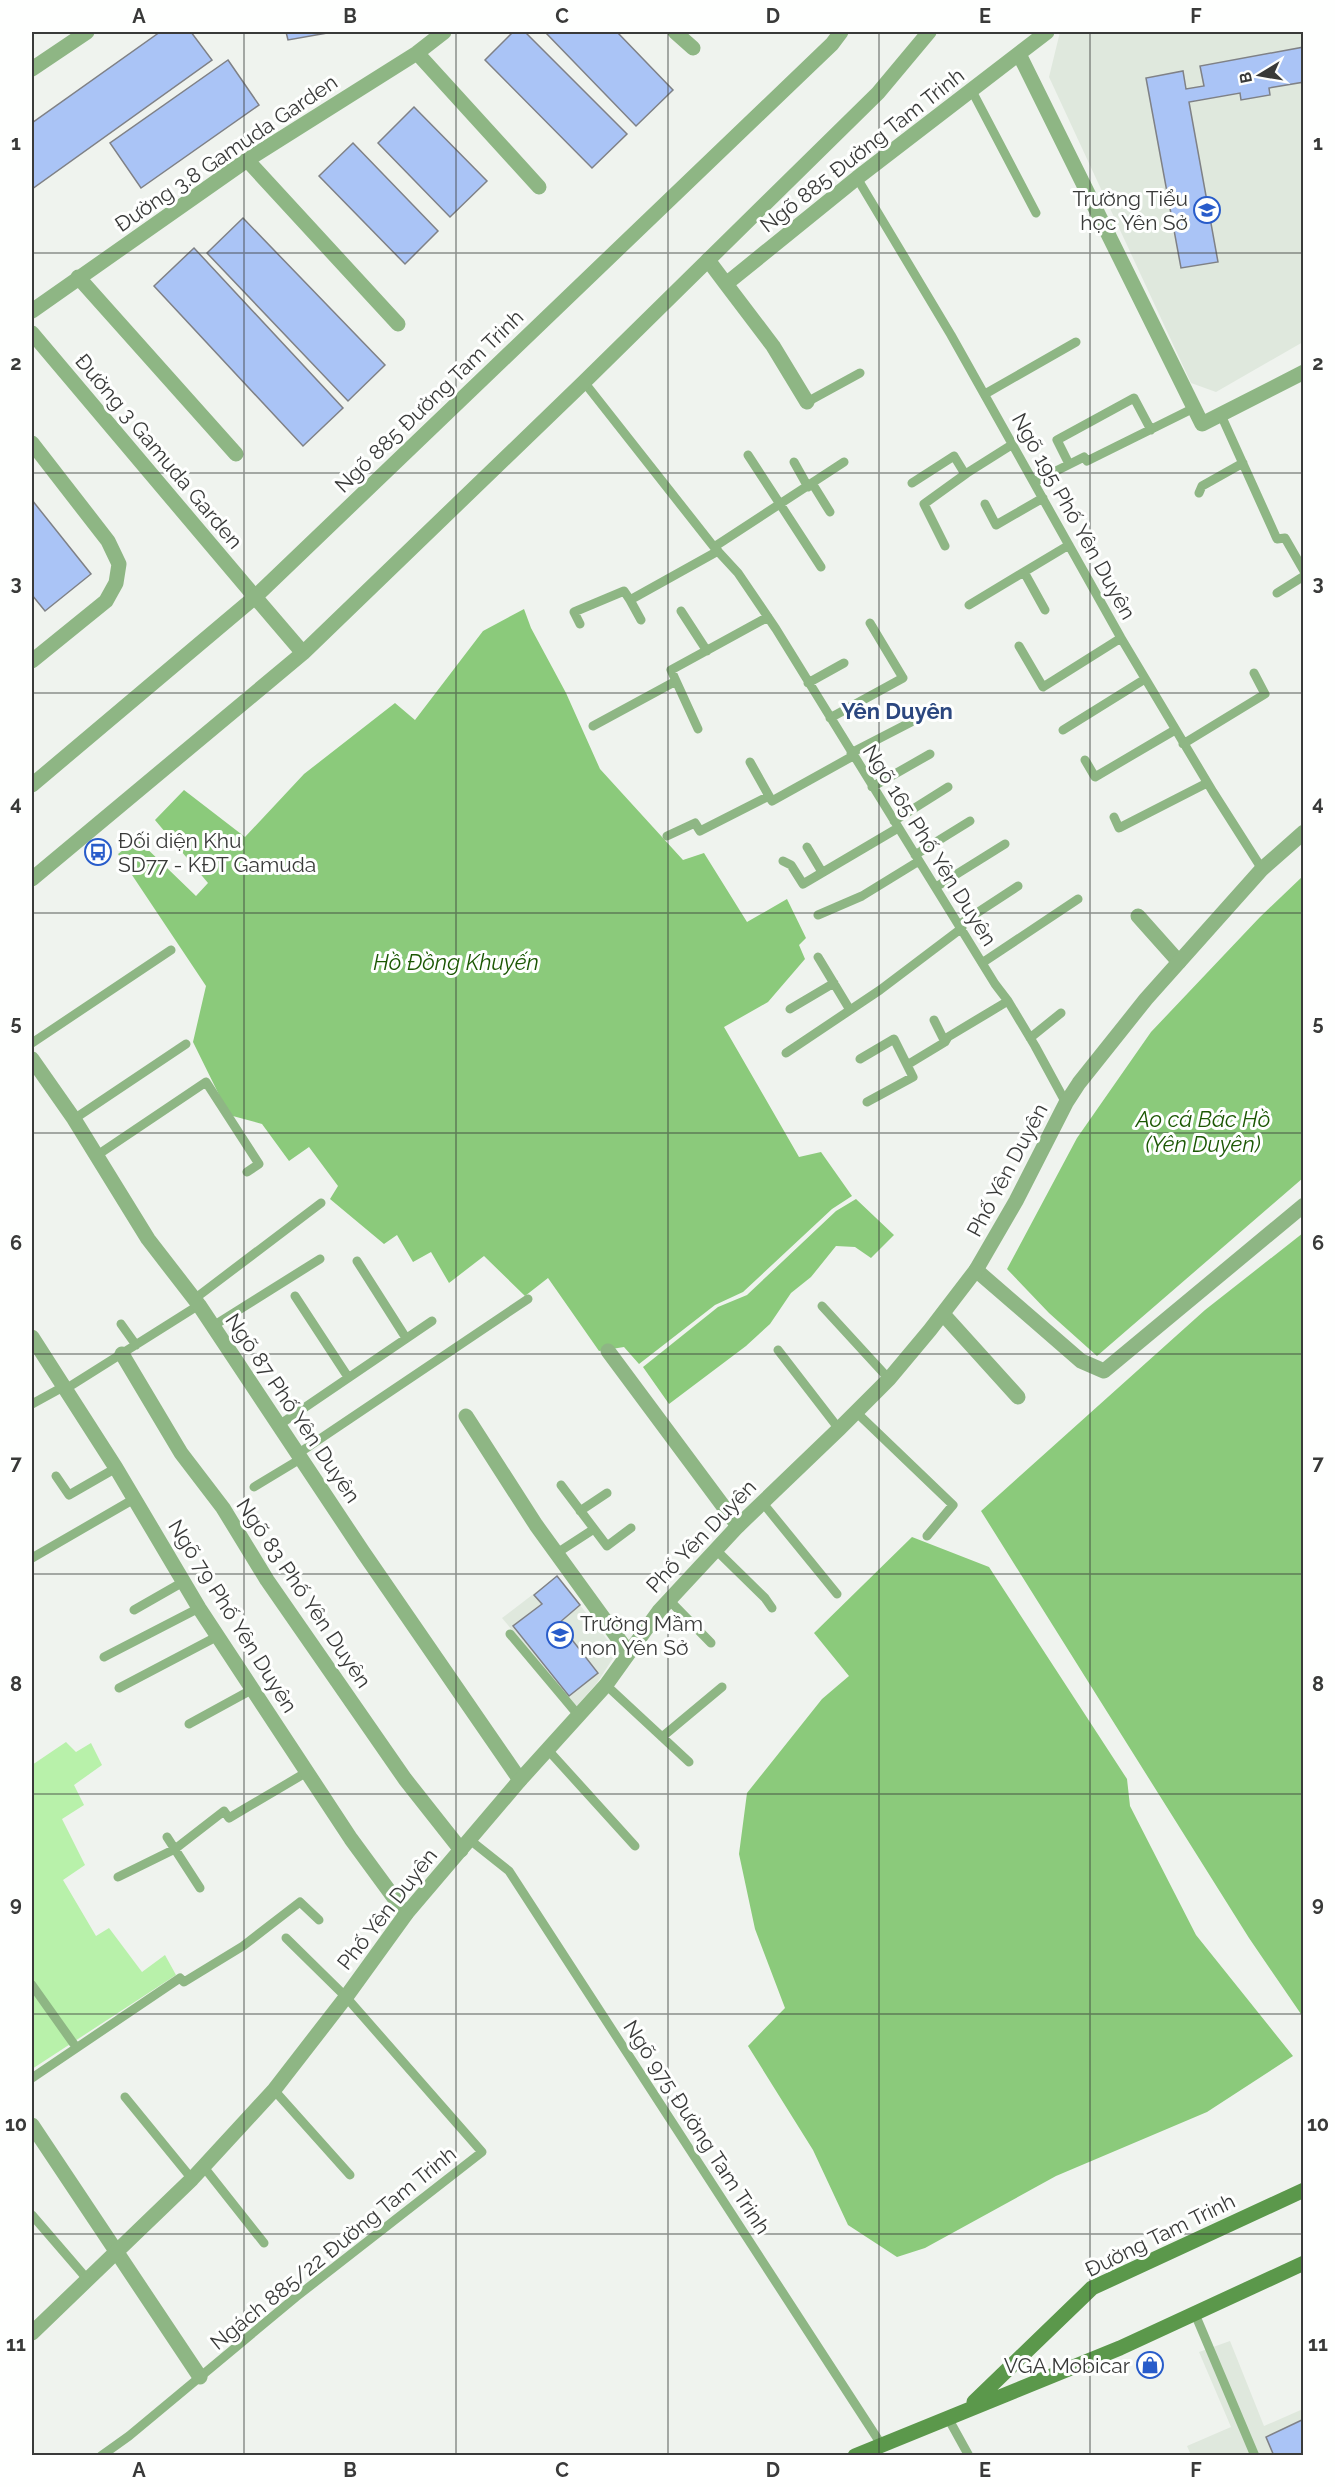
<svg xmlns="http://www.w3.org/2000/svg" width="1335" height="2487" font-family="Raleway,sans-serif">
  <style>
    .built { fill: #dfe8dd }
    .green { fill: #b8f1aa }
    .water { fill: #8bca7b }
    .building { fill: #aac4f6; stroke: #7f8186; stroke-width: 1.5 }
    .lines { fill: none; stroke-linecap: round; stroke-linejoin: round }
    .service { stroke: #8eb684; stroke-width: 9 }
    .minor { stroke: #8eb684; stroke-width: 15 }
    .tertiary { stroke: #8eb684; stroke-width: 15 }
    .secondary { stroke: #5b984b; stroke-width: 15 }
    .grid { fill: none; stroke: #393a39; stroke-width: 1.5; stroke-opacity: 0.55 }
    .labels { text-anchor: middle; dominant-baseline: central; stroke-width: 6; stroke-linejoin: round; paint-order: stroke }
    .street-label { font-size: 21px; fill: #393a39; stroke: #fefffe }
    .poi-label { font-size: 21px; fill: #393a39; stroke: #fefffe; text-anchor: end }
    .neighbourhood-label { font-size: 22px; font-weight: bold; fill: #2b477f; stroke: #fefffe }
    .water-label { font-size: 22px; font-style: italic; fill: #1b5703; stroke: #fefffe }
    .neatline { fill: none; stroke: #393a39; stroke-width: 2 }
    .grid-label { font-size: 20px; text-anchor: middle; font-weight: bold; fill: #393a39 }
  </style>
  <rect width="100%" height="100%" fill="#eff3ee"/>
  <path class="built" d="M1060,32H1303V342L1216,392L1191,383L1049,77Z
    M557,1576L617,1652L597,1683L576,1707L502,1618Z
    M1230,2341L1264,2426L1303,2409V2455H1191L1187,2446L1231,2427L1199,2352Z"/>
  <path class="green" d="M66,1742L76,1752L91,1743L102,1765L74,1785L84,1805L62,1819L85,1865L63,1880L96,1936L109,1928L142,1972L165,1955L176,1975L32,2069V1765Z"/>
  <path class="water" d="M524,609L531,628L566,693L600,769L683,860L704,853L747,922L787,899L806,938L799,945L805,959L768,1002L724,1027L799,1157L821,1152L852,1196L832,1209L743,1292L715,1305L639,1364L624,1347L599,1351L548,1278L525,1296L484,1256L449,1283L431,1252L413,1262L397,1235L384,1244L330,1199L338,1186L309,1147L289,1161L262,1124L229,1115L193,1042L206,986L118,854L137,839L196,896L208,883L155,820L184,790L245,837L304,774L395,703L415,720L483,631Z
    M1303,876V1178L1097,1356L1049,1313L1007,1269L1077,1138L1151,1032L1260,917Z
    M856,1199L894,1235L871,1258L855,1247L836,1246L811,1277L791,1293L770,1324L746,1346L669,1404L643,1367L718,1307L747,1295L836,1211Z
    M1303,1233V2017L1249,1938L981,1511L1205,1310Z
    M912,1537L989,1567L1127,1779L1130,1806L1196,1935L1293,2056L1207,2112L1056,2176L925,2248L897,2257L848,2225L813,2150L748,2046L785,2008L755,1929L739,1854L747,1793L822,1699L849,1676L814,1633Z"/>
  <path class="building" d="M160,32H191L212,60L32,189V123Z
    M286,32H333L288,40Z
    M513,32H525L627,134L592,168L485,60Z
    M545,32H617L673,90L636,126Z
    M1304,47V82L1269,88L1270,95L1241,100L1240,93L1189,102L1218,262L1181,268L1146,78L1183,71L1186,89L1204,86L1200,66Z
    M228,60L259,105L141,188L110,143Z
    M414,107L487,181L450,217L378,143Z
    M353,143L438,231L405,264L319,176Z
    M243,218L385,365L348,401L207,253Z
    M194,248L343,408L303,446L154,286Z
    M32,500L91,574L45,611L32,595Z
    M557,1576L580,1605L559,1623L598,1673L569,1696L513,1626L542,1604L534,1595Z
    M1304,2419V2456H1274L1266,2437Z"/>
  <g class="lines">
    <path class="service" d="M972,91L1036,213
      M857,178L951,335L1121,638L1213,792L1262,869
      M584,382L714,547L738,573L776,629L995,984L1008,1001L1035,1046L1066,1103
      M985,394L1076,342
      M807,402L860,373
      M1221,415L1277,539L1285,538L1304,571
      M748,455L821,567
      M794,462L808,487
      M1069,464L1057,440L1134,398L1151,430
      M1034,482L1084,457L1087,461L1194,408
      M812,483L830,512
      M912,483L954,456L965,474
      M1199,493L1202,486L1243,463
      M985,504L996,525L1043,498
      M945,546L924,504L967,473L1013,444
      M714,547L844,462
      M1024,572L1045,610
      M1277,593L1304,576
      M630,600L641,620
      M969,605L1069,545
      M681,611L707,651
      M580,624L574,612L624,591L630,600L718,551
      M1019,646L1043,687L1121,638
      M808,683L844,663
      M830,718L903,678L870,623
      M593,726L676,681
      M698,729L671,670L768,617
      M1063,730L1145,679
      M1183,744L1265,694L1254,673
      M851,753L917,719
      M1085,760L1095,777L1175,730
      M750,762L769,796
      M872,787L930,754
      M1114,817L1119,828L1207,783
      M894,821L948,787
      M667,836L695,823L700,831L769,796L772,801L853,756
      M807,847L822,872
      M915,855L970,821
      M783,861L791,865L803,884L898,828
      M936,887L1005,844
      M818,915L862,896L919,861
      M960,924L1018,886
      M818,957L850,1010
      M982,963L1078,899
      M790,1009L834,983
      M934,1020L945,1042
      M1030,1038L1061,1013
      M32,1043L171,950
      M786,1053L880,990L962,928
      M860,1059L894,1039L913,1077L867,1102
      M907,1065L945,1042L948,1037L1008,1001
      M74,1119L186,1044
      M96,1156L206,1082L259,1164L247,1172
      M357,1261L406,1338
      M295,1296L348,1377
      M193,1300L321,1203
      M822,1306L889,1379
      M121,1324L136,1345
      M213,1326L320,1259
      M778,1350L839,1429
      M64,1390L199,1305
      M32,1404L63,1387
      M856,1412L953,1505L927,1536
      M279,1425L432,1321
      M299,1453L528,1299
      M56,1476L69,1495L116,1468
      M561,1485L607,1546L631,1528
      M254,1487L302,1458
      M762,1502L837,1594
      M580,1511L607,1493
      M716,1550L765,1598L772,1608
      M557,1553L594,1529
      M32,1558L134,1499
      M669,1600L711,1643
      M134,1610L183,1582
      M510,1634L579,1716
      M104,1657L199,1608
      M606,1685L689,1762
      M119,1688L218,1636
      M189,1724L253,1689
      M662,1737L722,1687
      M548,1750L635,1846
      M167,1837L200,1888
      M470,1840L509,1871L881,2444
      M118,1877L175,1849L224,1811L229,1818L307,1772
      M32,1985L76,2047
      M32,2078L180,1978L184,1982L243,1946L300,1902L319,1920
      M274,2090L350,2175
      M125,2097L192,2179
      M203,2166L264,2243
      M32,2215L88,2280
      M1195,2314L1255,2456
      M948,2418L969,2456
      M101,2456L129,2436L296,2297L482,2152L346,1997L286,1938"/>
    <path class="minor" d="M675,32L693,48
      M417,53L539,187
      M1019,54L1202,424L1304,372
      M32,69L87,32
      M247,160L398,324
      M708,260L726,284L857,178L1047,32
      M78,277L236,454
      M726,284L773,346L807,402
      M32,311L247,160L417,53L444,32
      M32,333L255,597
      M32,443L108,541L119,564L116,583L106,601L32,661
      M1138,916L1179,962
      M32,1059L74,1119L148,1239L199,1305L363,1552L520,1780
      M976,1270L1081,1361L1104,1371L1304,1205
      M943,1314L1018,1397
      M32,1337L116,1468L199,1608L351,1839L406,1914
      M608,1351L738,1526
      M122,1354L181,1453L223,1508L267,1580L405,1779L461,1850
      M466,1416L536,1525L628,1652
      M32,2125L200,2377"/>
    <path class="tertiary" d="M255,597L303,653
      M32,785L255,597L832,44L841,32
      M32,879L303,653L584,382L878,93L929,32
      M32,2333L192,2179L274,2090L346,1997L406,1914L520,1780L606,1685L659,1611L738,1526L839,1429L889,1379L930,1330L976,1270L1016,1201L1066,1103L1079,1083L1146,999L1262,869L1304,832"/>
    <path class="secondary" d="M974,2402L1092,2288L1304,2190
      M855,2456L1120,2348L1304,2263"/>
  </g>
  <path class="grid" d="M244,32V2456M456,32V2456M668,32V2456M879,32V2456M1090,32V2456M32,253H1304M32,473H1304M32,693H1304M32,913H1304M32,1133H1304M32,1354H1304M32,1574H1304M32,1794H1304M32,2014H1304M32,2234H1304"/>
  <defs>
    <symbol id="school-ring" viewBox="-11 -11 22 22"><circle r="9.5" fill="#fefffe" stroke="#285cca" stroke-width="1.5"/><path d="M0-5L7-2L0 1L-7-2ZM-4 1L0 2.5L4 1V4Q0 6-4 4Z" fill="#285cca"/></symbol>
    <symbol id="bus-ring" viewBox="-11 -11 22 22"><circle r="9.5" fill="#fefffe" stroke="#285cca" stroke-width="1.5"/><path d="M-5-6H5V4H4V6H2V4H-2V6H-4V4H-5ZM-3.5-4V0h7V-4ZM-3.5 1.2v1.5H-2V1.2ZM2 1.2v1.5H3.5V1.2Z" fill="#285cca"/></symbol>
    <symbol id="shop-ring" viewBox="-11 -11 22 22"><circle r="9.5" fill="#fefffe" stroke="#285cca" stroke-width="1.5"/><path d="M-5-2.5h2.3a2.7 3.5 0 0 1 5.4 0H5L5.5 6h-11ZM-1.5-2.5h3a1.5 2.3 0 0 0-3 0Z" fill="#285cca"/></symbol>
  </defs>
  <g fill-rule="evenodd">
    <use href="#school-ring" x="1192" y="195" width="30" height="30"/>
    <use href="#bus-ring" x="83" y="837" width="30" height="30"/>
    <use href="#school-ring" x="545" y="1620" width="30" height="30"/>
    <use href="#shop-ring" x="1135" y="2350" width="30" height="30"/>
  </g>
  <g class="labels">
    <g class="street-label">
      <text transform="translate(862 150) rotate(-38)">Ngõ 885 Đường Tam Trinh</text>
      <text transform="translate(226 153) rotate(-34)">Đường 3.8 Gamuda Garden</text>
      <text transform="translate(429 401) rotate(-44)">Ngõ 885 Đường Tam Trinh</text>
      <text transform="translate(159 451) rotate(50)">Đường 3 Gamuda Garden</text>
      <text transform="translate(1074 516) rotate(61)">Ngõ 195 Phố Yên Duyên</text>
      <text transform="translate(930 845) rotate(58)">Ngõ 165 Phố Yên Duyên</text>
      <text transform="translate(1007 1170) rotate(-62)">Phố Yên Duyên</text>
      <text transform="translate(293 1408) rotate(56)">Ngõ 87 Phố Yên Duyên</text>
      <text transform="translate(701 1536) rotate(-46)">Phố Yên Duyên</text>
      <text transform="translate(304 1593) rotate(56)">Ngõ 83 Phố Yên Duyên</text>
      <text transform="translate(233 1616) rotate(58)">Ngõ 79 Phố Yên Duyên</text>
      <text transform="translate(387 1909) rotate(-52)">Phố Yên Duyên</text>
      <text transform="translate(697 2127) rotate(57)">Ngõ 975 Đường Tam Trinh</text>
      <text transform="translate(1160 2235) rotate(-26)">Đường Tam Trinh</text>
      <text transform="translate(333 2248) rotate(-39)">Ngách 885/22 Đường Tam Trinh</text>
    </g>
    <g class="poi-label">
      <text x="1188" y="198">Trường Tiểu<tspan x="1188" dy="24">học Yên Sở</tspan></text>
      <text x="118" y="840" text-anchor="start">Đối diện Khu<tspan x="118" dy="24">SD77 - KĐT Gamuda</tspan></text>
      <text x="580" y="1623" text-anchor="start">Trường Mầm<tspan x="580" dy="24">non Yên Sở</tspan></text>
      <text x="1130" y="2365">VGA Mobicar</text>
    </g>
    <g class="neighbourhood-label">
      <text x="897" y="711">Yên Duyên</text>
    </g>
    <g class="water-label">
      <text x="456" y="962">Hồ Đồng Khuyến</text>
      <text x="1203" y="1119">Ao cá Bác Hồ<tspan x="1203" dy="25">(Yên Duyên)</tspan></text>
    </g>
  </g>
  <rect width="1335" height="2487" fill="none" stroke="#fefffe" stroke-width="66"/>
  <g transform="translate(1260 75) rotate(259)" stroke="#fefffe" stroke-width="4.5" paint-order="stroke">
  <path d="M0-4.5L10 22L0 15L-10 22Z" fill="#393a39"/>
  <text y="-9" font-size="16" font-weight="bold" text-anchor="middle" fill="#393a39">B</text>
  </g>
  <rect x="33" y="33" width="1269" height="2421" class="neatline"/>
  <g class="grid-label">
    <text x="139" y="23">A</text>
    <text x="350" y="23">B</text>
    <text x="562" y="23">C</text>
    <text x="773" y="23">D</text>
    <text x="985" y="23">E</text>
    <text x="1196" y="23">F</text>
    <text x="16" y="150">1</text>
    <text x="1318" y="150">1</text>
    <text x="16" y="370">2</text>
    <text x="1318" y="370">2</text>
    <text x="16" y="590">3</text>
    <text x="1318" y="590">3</text>
    <text x="16" y="810">4</text>
    <text x="1318" y="810">4</text>
    <text x="16" y="1030">5</text>
    <text x="1318" y="1030">5</text>
    <text x="16" y="1250">6</text>
    <text x="1318" y="1250">6</text>
    <text x="16" y="1470">7</text>
    <text x="1318" y="1470">7</text>
    <text x="16" y="1691">8</text>
    <text x="1318" y="1691">8</text>
    <text x="16" y="1911">9</text>
    <text x="1318" y="1911">9</text>
    <text x="16" y="2131">10</text>
    <text x="1318" y="2131">10</text>
    <text x="16" y="2351">11</text>
    <text x="1318" y="2351">11</text>
    <text x="139" y="2477">A</text>
    <text x="350" y="2477">B</text>
    <text x="562" y="2477">C</text>
    <text x="773" y="2477">D</text>
    <text x="985" y="2477">E</text>
    <text x="1196" y="2477">F</text>
  </g>
</svg>
